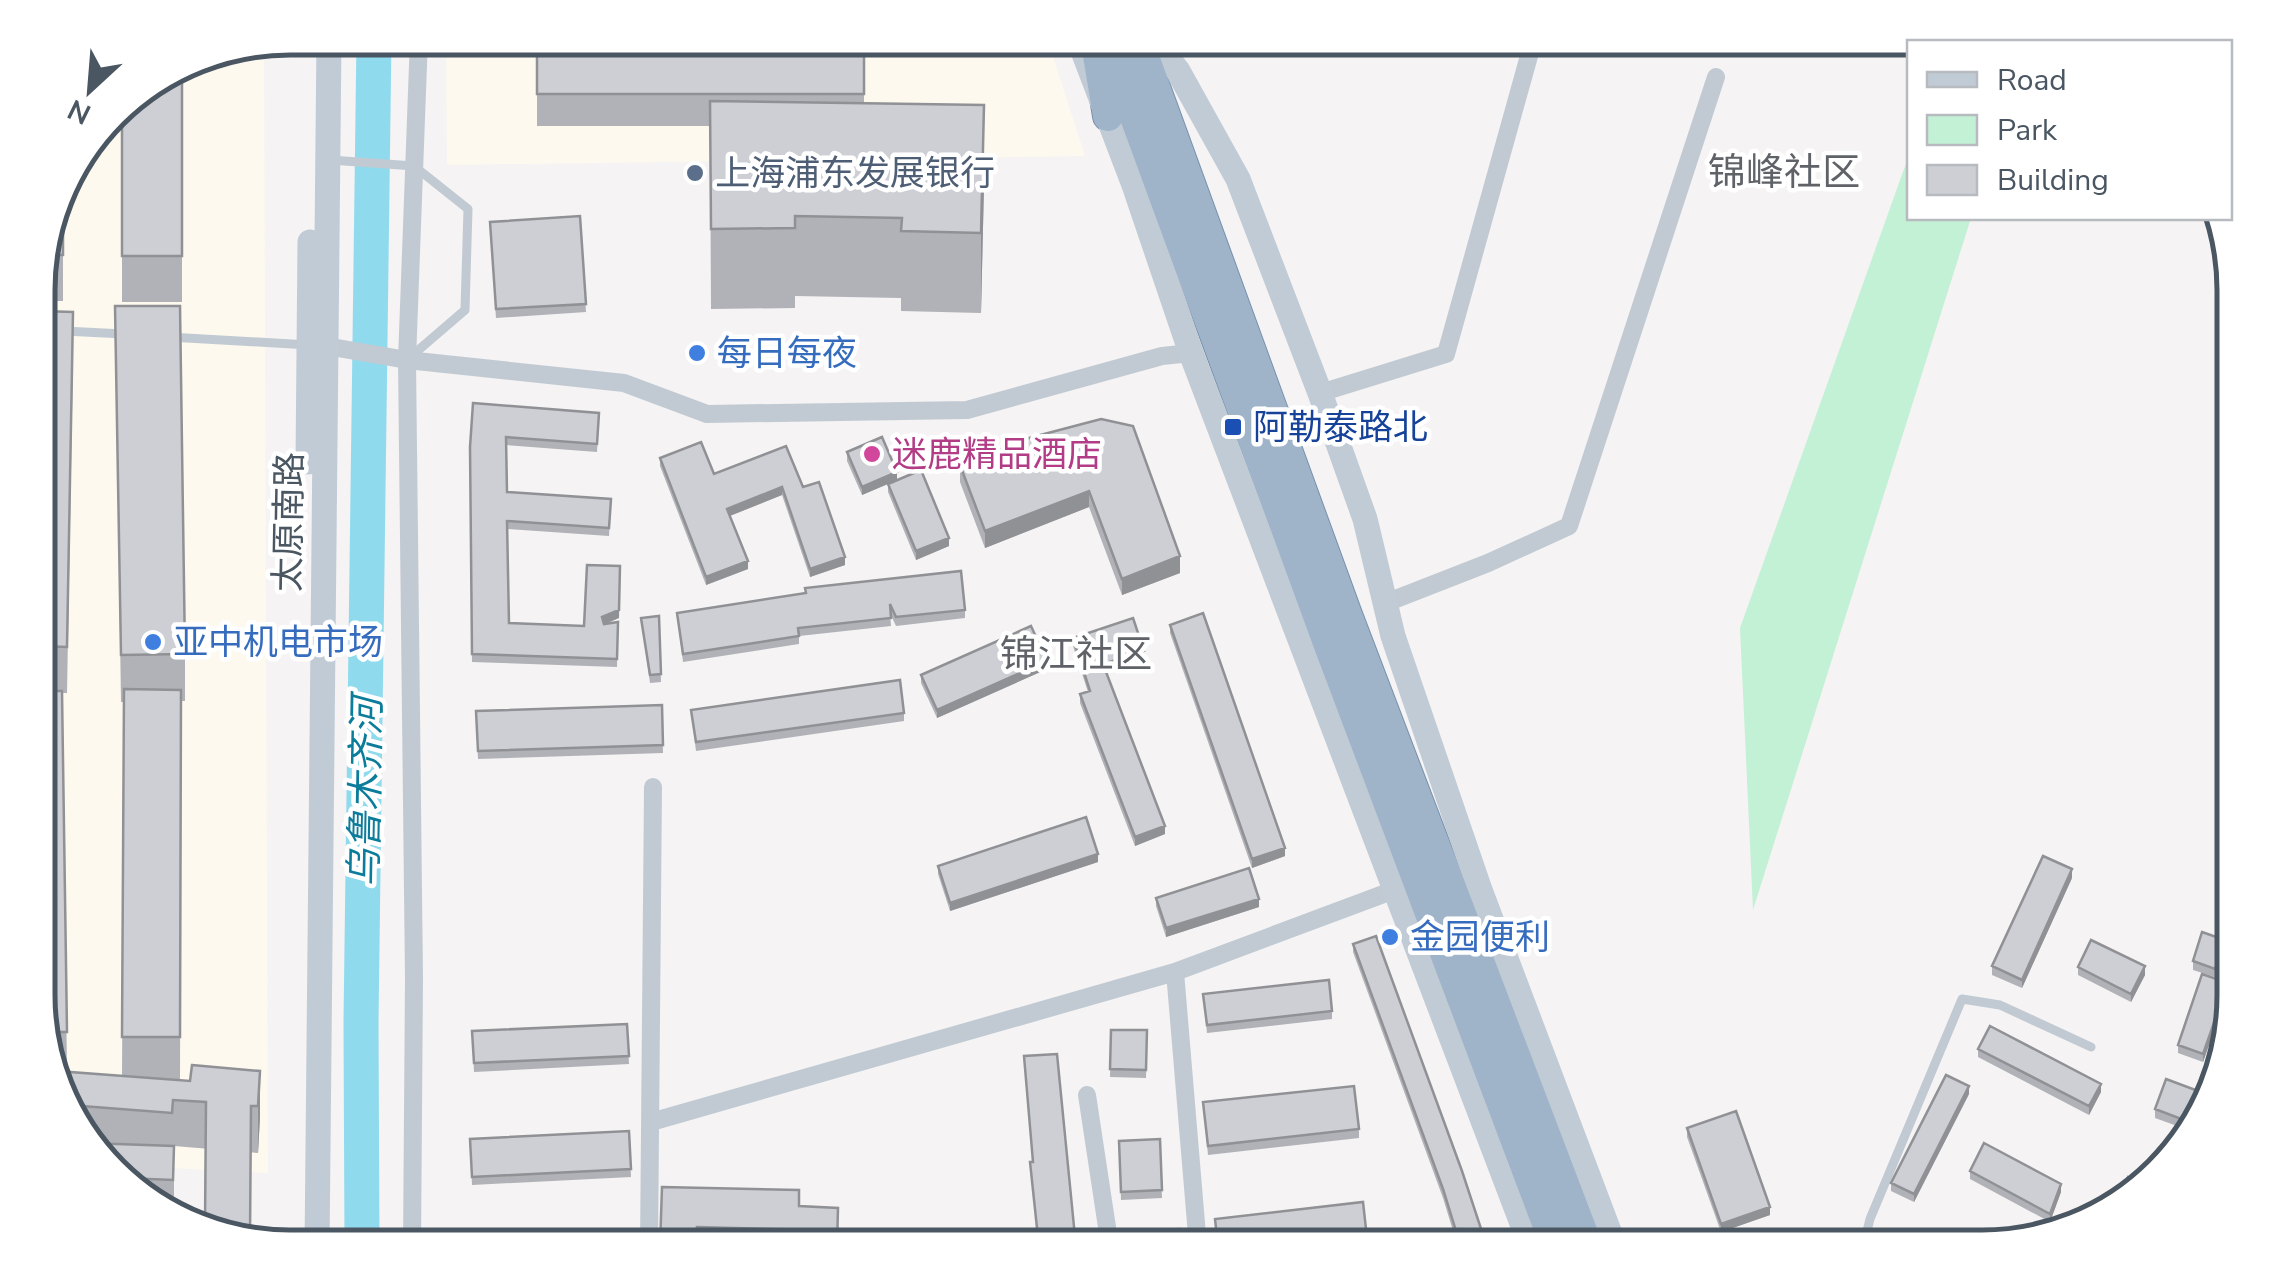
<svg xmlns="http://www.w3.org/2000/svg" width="2272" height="1285" font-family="'Nunito Sans','Noto Sans SC',sans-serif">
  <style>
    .commercial { fill: #fdf9ef }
    .green { fill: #c3f1d5 }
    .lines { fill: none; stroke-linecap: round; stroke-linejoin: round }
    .river { stroke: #90daee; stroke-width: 35 }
    .trunk-casing { stroke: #7690ad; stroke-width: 32 }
    .service { stroke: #c1cad2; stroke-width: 9 }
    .minor { stroke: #c1cad2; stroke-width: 18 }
    .secondary { stroke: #c1cbd6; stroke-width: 25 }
    .trunk { stroke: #9fb4c9; stroke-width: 30 }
    .wall { fill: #b0b2b7 }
    .shaded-wall { fill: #909195 }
    .building { fill: #cdcfd5; stroke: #909195; stroke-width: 2.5 }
    .service-dot { fill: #5c6f8a; stroke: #fff; stroke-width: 4 }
    .shop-dot { fill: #3f7fe0; stroke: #fff; stroke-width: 4 }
    .transit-dot { fill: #1a4fb4; stroke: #fff; stroke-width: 4 }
    .hotel-dot { fill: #d1479c; stroke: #fff; stroke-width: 4 }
    .labels { text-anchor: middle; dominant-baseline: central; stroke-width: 9; stroke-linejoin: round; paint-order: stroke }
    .service-label { font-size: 35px; fill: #4e5e75; stroke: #fff; text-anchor: start }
    .shop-label { font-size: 35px; fill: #366cbe; stroke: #fff; text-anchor: start }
    .transit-label { font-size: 35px; fill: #164399; stroke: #fff; text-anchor: start }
    .hotel-label { font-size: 35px; fill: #b23c85; stroke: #fff; text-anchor: start }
    .street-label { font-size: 35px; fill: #4a5661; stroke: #fff }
    .neighbourhood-label { font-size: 38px; fill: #5f6368; stroke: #fff }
    .water-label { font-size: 38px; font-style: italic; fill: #0c7c9b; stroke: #fff }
    .rim { fill: none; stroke: #4a5661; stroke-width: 5 }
  </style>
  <rect width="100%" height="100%" fill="#f5f3f3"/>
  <path class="commercial" d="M446,38H1047L1085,156L447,165Z
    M264,43L268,1173L112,1165L40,1027V258L64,178L123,101L194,57Z"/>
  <path class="green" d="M1909,155L1910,218H1971L1753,910L1740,628Z"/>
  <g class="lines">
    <path class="river" d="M362,1247L361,1022L374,38"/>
    <defs>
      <path id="trunk" d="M1106,38L1330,648L1556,1247
        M1137,38L1347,615L1588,1247
        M1098,55L1108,116"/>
    </defs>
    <use href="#trunk" class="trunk-casing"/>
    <path class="service" d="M330,160L414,166L468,209L465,310L408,359
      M64,331L124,334
      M169,337L309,345
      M1863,1247L1870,1219L1962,999L2000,1005L2091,1047"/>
    <path class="minor" d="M326,346L407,360L624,383L707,414L967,410L1162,356L1191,353
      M1320,393L1446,354L1534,38
      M1383,604L1488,563L1569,526L1716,77
      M1175,972L1198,1247
      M1087,1095L1110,1247
      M651,1122L1175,972L1397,889
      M412,1247L414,979L407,360L419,38
      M649,1247L653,787"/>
    <path class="secondary" d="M1078,38L1134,185L1191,353L1531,1247
      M1152,38L1178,71L1238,179L1320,393L1365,519L1393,636L1480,890L1615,1247
      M308,462L310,242
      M317,1247L329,38"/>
    <use href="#trunk" class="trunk"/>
  </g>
  <path class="wall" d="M537,38H864V103L984,185L981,313L901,311V298L795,296V308L711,309L710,126H537Z
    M182,64V302H122V102Z
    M63,180V301H40V258Z
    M580,216L586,312L496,318L490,230Z
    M115,306L185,654V701H181L180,1080L190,1081L260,1071V1117L258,1153L174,1146V1216L164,1214L80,1136L40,1027V311L73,358L67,693H62L67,1071L122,1076L124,702H121Z
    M599,413L597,452L506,445L507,492L611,499L609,536L507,529L509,623L584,626L619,618L605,624L618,622L617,667L472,662L470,447Z
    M1029,438L1180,573L1122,595L1089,507L985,548L960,482V465Z
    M847,452L897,480L949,546L916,560L888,492V484L862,495L847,461Z
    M660,458L714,474L803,487L845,565L810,577L782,495L730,516L748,569L706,585L660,466Z
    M806,593L965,610V618L896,626L890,613L891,626L799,636V644L683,662L677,613Z
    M659,616L661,682L650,683L641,618Z
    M1170,625L1285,856L1252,868L1170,633Z
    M1073,638L1144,659L1106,672L1165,834L1135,846L1080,703V694L1088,692L1073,646Z
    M1047,669L937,718L921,683V675Z
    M662,705L663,753L478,759L476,711Z
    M691,710L904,713V721L696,751Z
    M1098,862L950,911L938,874V866Z
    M2072,878L2022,988L1992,975V966Z
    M1156,898L1259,907L1166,937L1156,906Z
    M1353,944L1487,1247H1458L1443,1198L1353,952Z
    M2225,948L2215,977L2193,970V961Z
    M2078,967L2145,975L2131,1002L2078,975Z
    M2228,991L2203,1062L2178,1053V1045Z
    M1203,994L1332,1011V1019L1207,1033Z
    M627,1024L629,1064L474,1072L472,1031Z
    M1111,1030H1147L1146,1078L1110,1077Z
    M1978,1049L2101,1092L2089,1115L1978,1057Z
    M1969,1094L1914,1202L1891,1191V1183Z
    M1203,1102L1359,1129V1138L1208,1155Z
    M2155,1109L2201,1121L2191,1131L2155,1118Z
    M1687,1128L1770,1215L1721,1232L1687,1137Z
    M629,1131L631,1177L472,1185L470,1139Z
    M1160,1139L1162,1198L1121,1200L1119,1141Z
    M1970,1171L2061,1192L2050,1222L1970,1179Z
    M662,1187L799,1206L838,1208L805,1238L697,1235Z
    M1215,1219L1367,1238V1246L1217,1247Z"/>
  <path class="shaded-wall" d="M984,105V185L981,313V233Z
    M897,472V480L862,495V487Z
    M782,487V495L727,517V509Z
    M1089,491V507L985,548V531Z
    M949,538V546L916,560V551Z
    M1180,556V573L1122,595V579Z
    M845,557V565L810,577V569Z
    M748,561V569L706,585V577Z
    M620,566L619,618L602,625V617Z
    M1144,651V659L1103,672V664Z
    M1047,661V669L937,718V710Z
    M1165,826V834L1135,846V837Z
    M1285,848V856L1252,868V859Z
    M1098,854V862L950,911V903Z
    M2072,869V878L2022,988V980Z
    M1259,899V907L1166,937V928Z
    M2225,940V948L2215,977V969Z
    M2145,966V975L2131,1002V994Z
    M2228,983V991L2203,1062V1054Z
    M260,1071V1117L258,1153V1106Z
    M2101,1084V1092L2089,1115V1106Z
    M1969,1086V1094L1914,1202V1194Z
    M2061,1184V1192L2050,1222V1214Z
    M1770,1207V1215L1721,1232V1224Z"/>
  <path class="building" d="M537,38H864V94H537Z
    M182,64V256H122V102Z
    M710,101L984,105L981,233L901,231L902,218L795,216V228L711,229Z
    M63,180V255L41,254Z
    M580,216L586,304L496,309L490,222Z
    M115,306H180L185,654L121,655Z
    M40,311L73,312L67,647L40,646Z
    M473,403L599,413L597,444L506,437L507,492L611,499L609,528L507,521L509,623L584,626L587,565L620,566L619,610L602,617L604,624L618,622L617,659L472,654L470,447Z
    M1101,419L1133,426L1180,556L1122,579L1089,491L985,531L960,465L1029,438Z
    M882,437L897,472L862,487L847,452Z
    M701,442L714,474L786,446L803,487L819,482L845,557L810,569L782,487L727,509L748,561L706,577L660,458Z
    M921,470L949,538L916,551L888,484Z
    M961,571L965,610L896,617L890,604L891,618L798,628L799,636L683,654L677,613L806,593L805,588Z
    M1203,613L1285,848L1252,859L1170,625Z
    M659,616L661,674L650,675L641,618Z
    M1133,618L1144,651L1103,664L1165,826L1135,837L1080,694L1090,691L1073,638Z
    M1031,626L1047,661L937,710L921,675Z
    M900,680L904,713L696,742L691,710Z
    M124,689L181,690L180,1037H122Z
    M40,691H62L67,1032H41L40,1027Z
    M662,705L663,745L478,751L476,711Z
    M1086,817L1098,854L950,903L938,866Z
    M2043,856L2072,869L2022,980L1992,966Z
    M1249,868L1259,899L1166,928L1156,898Z
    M2202,932L2225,940L2215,969L2193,961Z
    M1376,936L1462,1171L1487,1247H1461L1443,1189L1353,944Z
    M2091,940L2145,966L2131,994L2078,967Z
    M2202,974L2228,983L2203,1054L2178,1045Z
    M1329,980L1332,1011L1207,1025L1203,994Z
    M627,1024L629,1056L474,1063L472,1031Z
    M1990,1026L2101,1084L2089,1106L1978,1049Z
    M1111,1030H1147L1146,1070L1110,1069Z
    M1057,1054L1076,1247H1039L1030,1162H1033L1024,1056Z
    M192,1065L260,1071L258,1106H251L250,1237L205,1225L206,1102L173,1100L172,1113L69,1105L56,1071L190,1081Z
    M1946,1075L1969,1086L1914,1194L1891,1183Z
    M2166,1079L2209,1095L2201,1121L2197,1125L2155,1109Z
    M1354,1086L1359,1129L1208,1146L1203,1102Z
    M1736,1111L1770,1207L1721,1224L1687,1128Z
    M629,1131L631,1169L472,1177L470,1139Z
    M1160,1139L1162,1190L1121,1192L1119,1141Z
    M88,1143L174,1146L173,1180L126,1178Z
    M1984,1143L2061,1184L2050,1214L1970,1171Z
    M2128,1177L2141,1181L2120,1202Z
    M662,1187L799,1190V1206L838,1208L837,1247H804L805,1230L697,1227V1247H660Z
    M1363,1202L1367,1238L1289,1247H1218L1215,1219Z
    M1180,1229L1181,1247H1130L1129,1231Z
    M1888,1233L1916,1247H1881Z
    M470,1238L620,1239V1247H470Z"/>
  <circle class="service-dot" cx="695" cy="173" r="10"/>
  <g class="shop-dot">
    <circle cx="697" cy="353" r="10"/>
    <circle cx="153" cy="642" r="10"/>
    <circle cx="1390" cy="937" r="10"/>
  </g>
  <rect class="transit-dot" x="1223" y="417" width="20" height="20" rx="5"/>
  <circle class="hotel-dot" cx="872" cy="454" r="10"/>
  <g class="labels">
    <g class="service-label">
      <text x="715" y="173">上海浦东发展银行</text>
    </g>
    <g class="shop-label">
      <text x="717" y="353">每日每夜</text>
      <text x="173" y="642">亚中机电市场</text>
      <text x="1410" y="937">金园便利</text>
    </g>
    <g class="transit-label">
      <text x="1253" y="427">阿勒泰路北</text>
    </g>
    <g class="hotel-label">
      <text x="892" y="454">迷鹿精品酒店</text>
    </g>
    <g class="street-label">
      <text transform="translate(289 522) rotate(-89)">太原南路</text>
    </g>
    <g class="neighbourhood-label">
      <text x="1784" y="172">锦峰社区</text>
      <text x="1076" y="654">锦江社区</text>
    </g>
    <g class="water-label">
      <text transform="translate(366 792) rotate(-89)">乌鲁木齐河</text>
    </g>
  </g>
  <path d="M0 0H2272V1285H0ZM290 55H1982A235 235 0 0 1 2217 290V995A235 235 0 0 1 1982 1230H290A235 235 0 0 1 55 995V290A235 235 0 0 1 290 55Z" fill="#fff" fill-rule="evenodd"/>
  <path class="rim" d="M290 55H1982A235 235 0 0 1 2217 290V995A235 235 0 0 1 1982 1230H290A235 235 0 0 1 55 995V290A235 235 0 0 1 290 55Z"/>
  <rect x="1907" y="40" width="325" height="180" fill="#ffffff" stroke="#b7bbc0" stroke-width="2.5"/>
  <rect x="1927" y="72" width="50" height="15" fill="#c1cbd6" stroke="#b7bbc0" stroke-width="2.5"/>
  <text x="1997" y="90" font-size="30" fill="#4a5661">Road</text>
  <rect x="1927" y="115" width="50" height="30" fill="#c3f1d5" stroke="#b7bbc0" stroke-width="2.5"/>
  <text x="1997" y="140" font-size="30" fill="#4a5661">Park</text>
  <rect x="1927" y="165" width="50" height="30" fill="#cdcfd5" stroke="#b7bbc0" stroke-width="2.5"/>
  <text x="1997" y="190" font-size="30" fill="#4a5661">Building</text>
  <g transform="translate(90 90) rotate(206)" stroke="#ffffff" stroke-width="8" paint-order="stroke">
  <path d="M0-8L18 38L0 25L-18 38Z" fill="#4a5661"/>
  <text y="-15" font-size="28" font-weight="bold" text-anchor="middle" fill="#4a5661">N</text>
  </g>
</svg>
